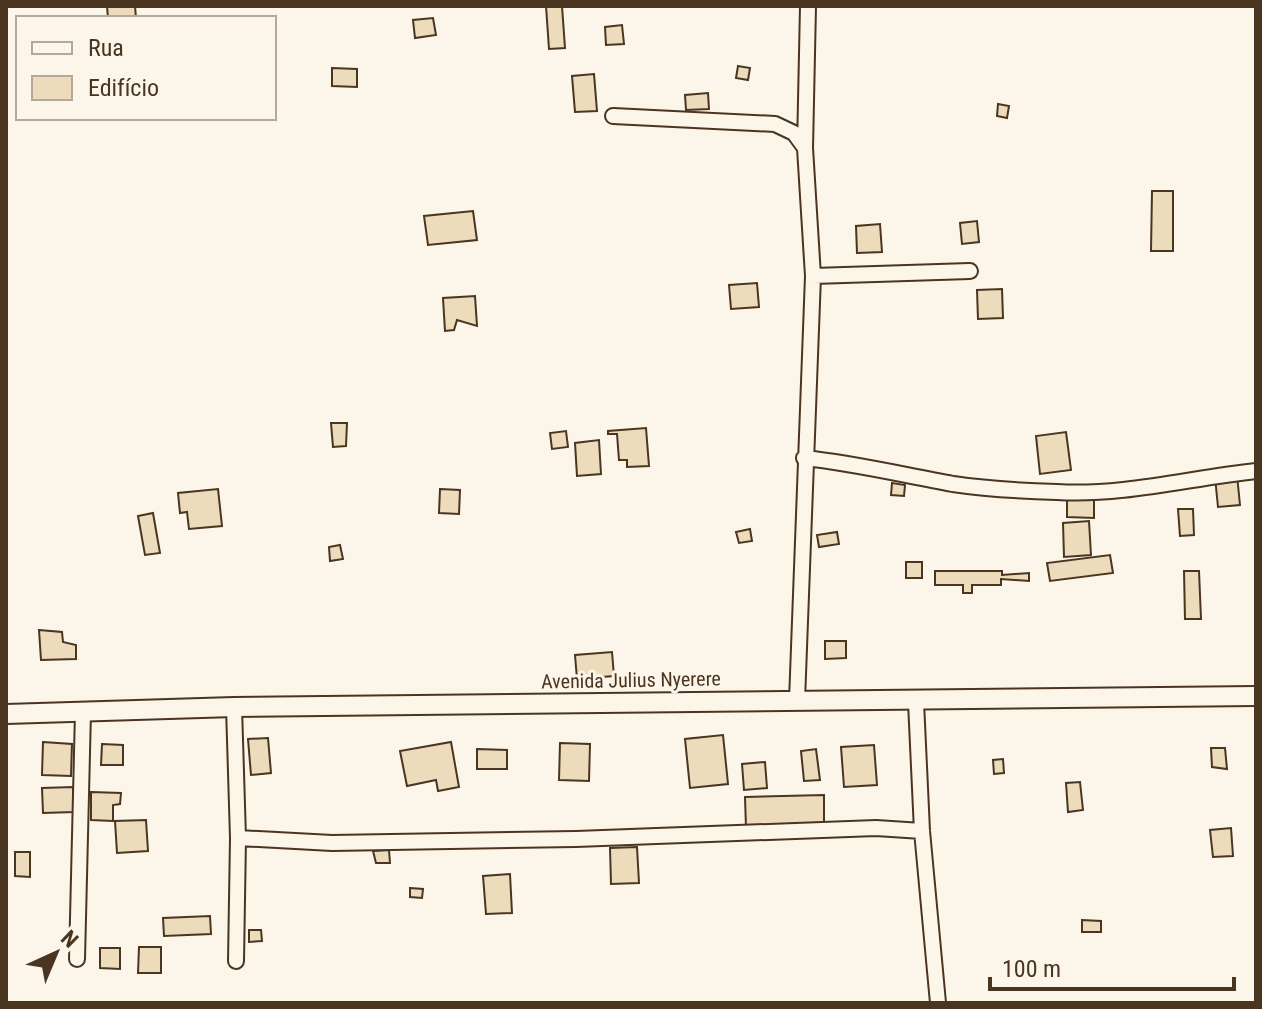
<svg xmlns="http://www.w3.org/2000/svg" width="1262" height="1009" font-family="'Roboto Condensed',sans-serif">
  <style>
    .building { fill: #ecdcbc; stroke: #4a3520; stroke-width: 2 }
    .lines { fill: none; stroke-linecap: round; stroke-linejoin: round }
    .minor-casing { stroke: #4a3520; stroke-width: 18 }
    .tertiary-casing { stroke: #4a3520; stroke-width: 22 }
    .minor { stroke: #fbf6e9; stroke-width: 14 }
    .tertiary { stroke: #fbf6e9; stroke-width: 18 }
    .labels { text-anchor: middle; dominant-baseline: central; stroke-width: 6; stroke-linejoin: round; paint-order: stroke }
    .street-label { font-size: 20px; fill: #4a3520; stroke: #fbf6e9 }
  </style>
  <rect width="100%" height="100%" fill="#fbf6e9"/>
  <path class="building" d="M107,6H135L136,18H108Z
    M546,6H562L565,48L549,49Z
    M433,18L436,35L415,38L413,20Z
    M622,25L624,44L606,45L605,27Z
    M738,66L750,68L748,80L736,78Z
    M332,68L357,69V87L332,86Z
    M594,74L597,111L575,112L572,76Z
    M708,93L709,109L686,110L685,95Z
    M998,104L1009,106L1007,118L997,116Z
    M1152,191H1173V251H1151Z
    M473,211L477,240L428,245L424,216Z
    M977,221L979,242L962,244L960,223Z
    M880,224L882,252L857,253L856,226Z
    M757,283L759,307L731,309L729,285Z
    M1002,289L1003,318L978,319L977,290Z
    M475,296L477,326L457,320L454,330L445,331L443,298Z
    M331,423H347L346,446L333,447Z
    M646,428L649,466L627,467V460H619L617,434H608V431Z
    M566,431L568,447L552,449L550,433Z
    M1066,432L1071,470L1040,474L1036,436Z
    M599,440L601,474L577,476L575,443Z
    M1237,475L1240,505L1218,507L1215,477Z
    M892,483L905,485L904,496L891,495Z
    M218,489L222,526L189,529L187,512L180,513L178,493Z
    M440,489L460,490L459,514L439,513Z
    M1067,499L1094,500V518L1067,517Z
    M1178,509H1193L1194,535L1180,536Z
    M153,513L160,553L145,555L138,516Z
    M1089,521L1091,555L1064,557L1063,523Z
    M750,529L752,541L739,543L736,532Z
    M837,532L839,544L819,547L817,535Z
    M340,545L343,559L330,561L329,547Z
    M1110,555L1113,573L1050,581L1047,563Z
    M906,562H922V578H906Z
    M935,571H1002V575L1029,573V581L1001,579V585H972V593H963V585H935Z
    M1184,571H1199L1201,619H1185Z
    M39,630L62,632L63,642L76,645V659L41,660Z
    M825,641H846V658L825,659Z
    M612,652L614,676L577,679L575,655Z
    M723,735L728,784L690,788L685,739Z
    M268,738L271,773L251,775L248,739Z
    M43,742L72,744L71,776L42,775Z
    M451,742L459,787L438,791L436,780L407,786L400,751Z
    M560,743L590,744L589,781L559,780Z
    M102,744L123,745V765H101Z
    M874,745L877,785L844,787L841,747Z
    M1211,748H1225L1227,769L1212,767Z
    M477,749L507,750V769H477Z
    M816,749L820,780L804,781L801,751Z
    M1003,759L1004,773L994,774L993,760Z
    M765,762L767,788L744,790L742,764Z
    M1080,782L1083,810L1068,812L1066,783Z
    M73,787L74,812L43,813L42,788Z
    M91,792L121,793L120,804L113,805V821L91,820Z
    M824,795V826L746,828L745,797Z
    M146,820L148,851L117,853L115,821Z
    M1231,828L1233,856L1213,857L1210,830Z
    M637,847L639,883L611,884L610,848Z
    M389,850L390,863H376L373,851Z
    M15,852H30V877L15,876Z
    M510,874L512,913L486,914L483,876Z
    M410,888L423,889L422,898L410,897Z
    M210,916L211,934L164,936L163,918Z
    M1082,920L1101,921V932H1082Z
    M249,930H261L262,941L249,942Z
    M139,947H161V973H138Z
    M100,948H120V969L100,968Z"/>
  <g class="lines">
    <defs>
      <path id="minor" d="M613,116L775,124L794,133L805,148L813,276L797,701
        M805,148L808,6
        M813,276L970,271
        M804,458C854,463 903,475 953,484C987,489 1023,491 1057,492C1123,496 1190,478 1256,471
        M916,702L922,831L938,1003
        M234,707L238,838L332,843L576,839L876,828L922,831
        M77,959L83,712
        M236,961L238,838"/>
      <path id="tertiary" d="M6,714L234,707L1256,696"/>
    </defs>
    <use href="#minor" class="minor-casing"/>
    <use href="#tertiary" class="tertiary-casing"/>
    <use href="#minor" class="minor"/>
    <use href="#tertiary" class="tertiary"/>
  </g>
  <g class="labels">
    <g class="street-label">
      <text transform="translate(631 680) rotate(-1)">Avenida Julius Nyerere</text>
    </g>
  </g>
  <rect width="1262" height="1009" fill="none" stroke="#4a3520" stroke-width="16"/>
  <rect x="16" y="16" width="260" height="104" fill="#fbf6e9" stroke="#b4a999" stroke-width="2"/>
  <rect x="32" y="42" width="40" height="12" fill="#fbf6e9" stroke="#b4a999" stroke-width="2"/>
  <text x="88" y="56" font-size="24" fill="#4a3520">Rua</text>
  <rect x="32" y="76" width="40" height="24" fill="#ecdcbc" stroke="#b4a999" stroke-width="2"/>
  <text x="88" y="96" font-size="24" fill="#4a3520">Edifício</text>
  <g transform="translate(56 953) rotate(44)" stroke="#fbf6e9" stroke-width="6" paint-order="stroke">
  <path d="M0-6L14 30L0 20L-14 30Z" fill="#4a3520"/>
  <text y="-12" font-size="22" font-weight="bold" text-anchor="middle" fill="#4a3520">N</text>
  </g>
  <path d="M990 977v12h244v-12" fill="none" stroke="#4a3520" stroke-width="4"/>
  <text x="1002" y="977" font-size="24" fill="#4a3520" stroke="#fbf6e9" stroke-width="6" paint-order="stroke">100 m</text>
</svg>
